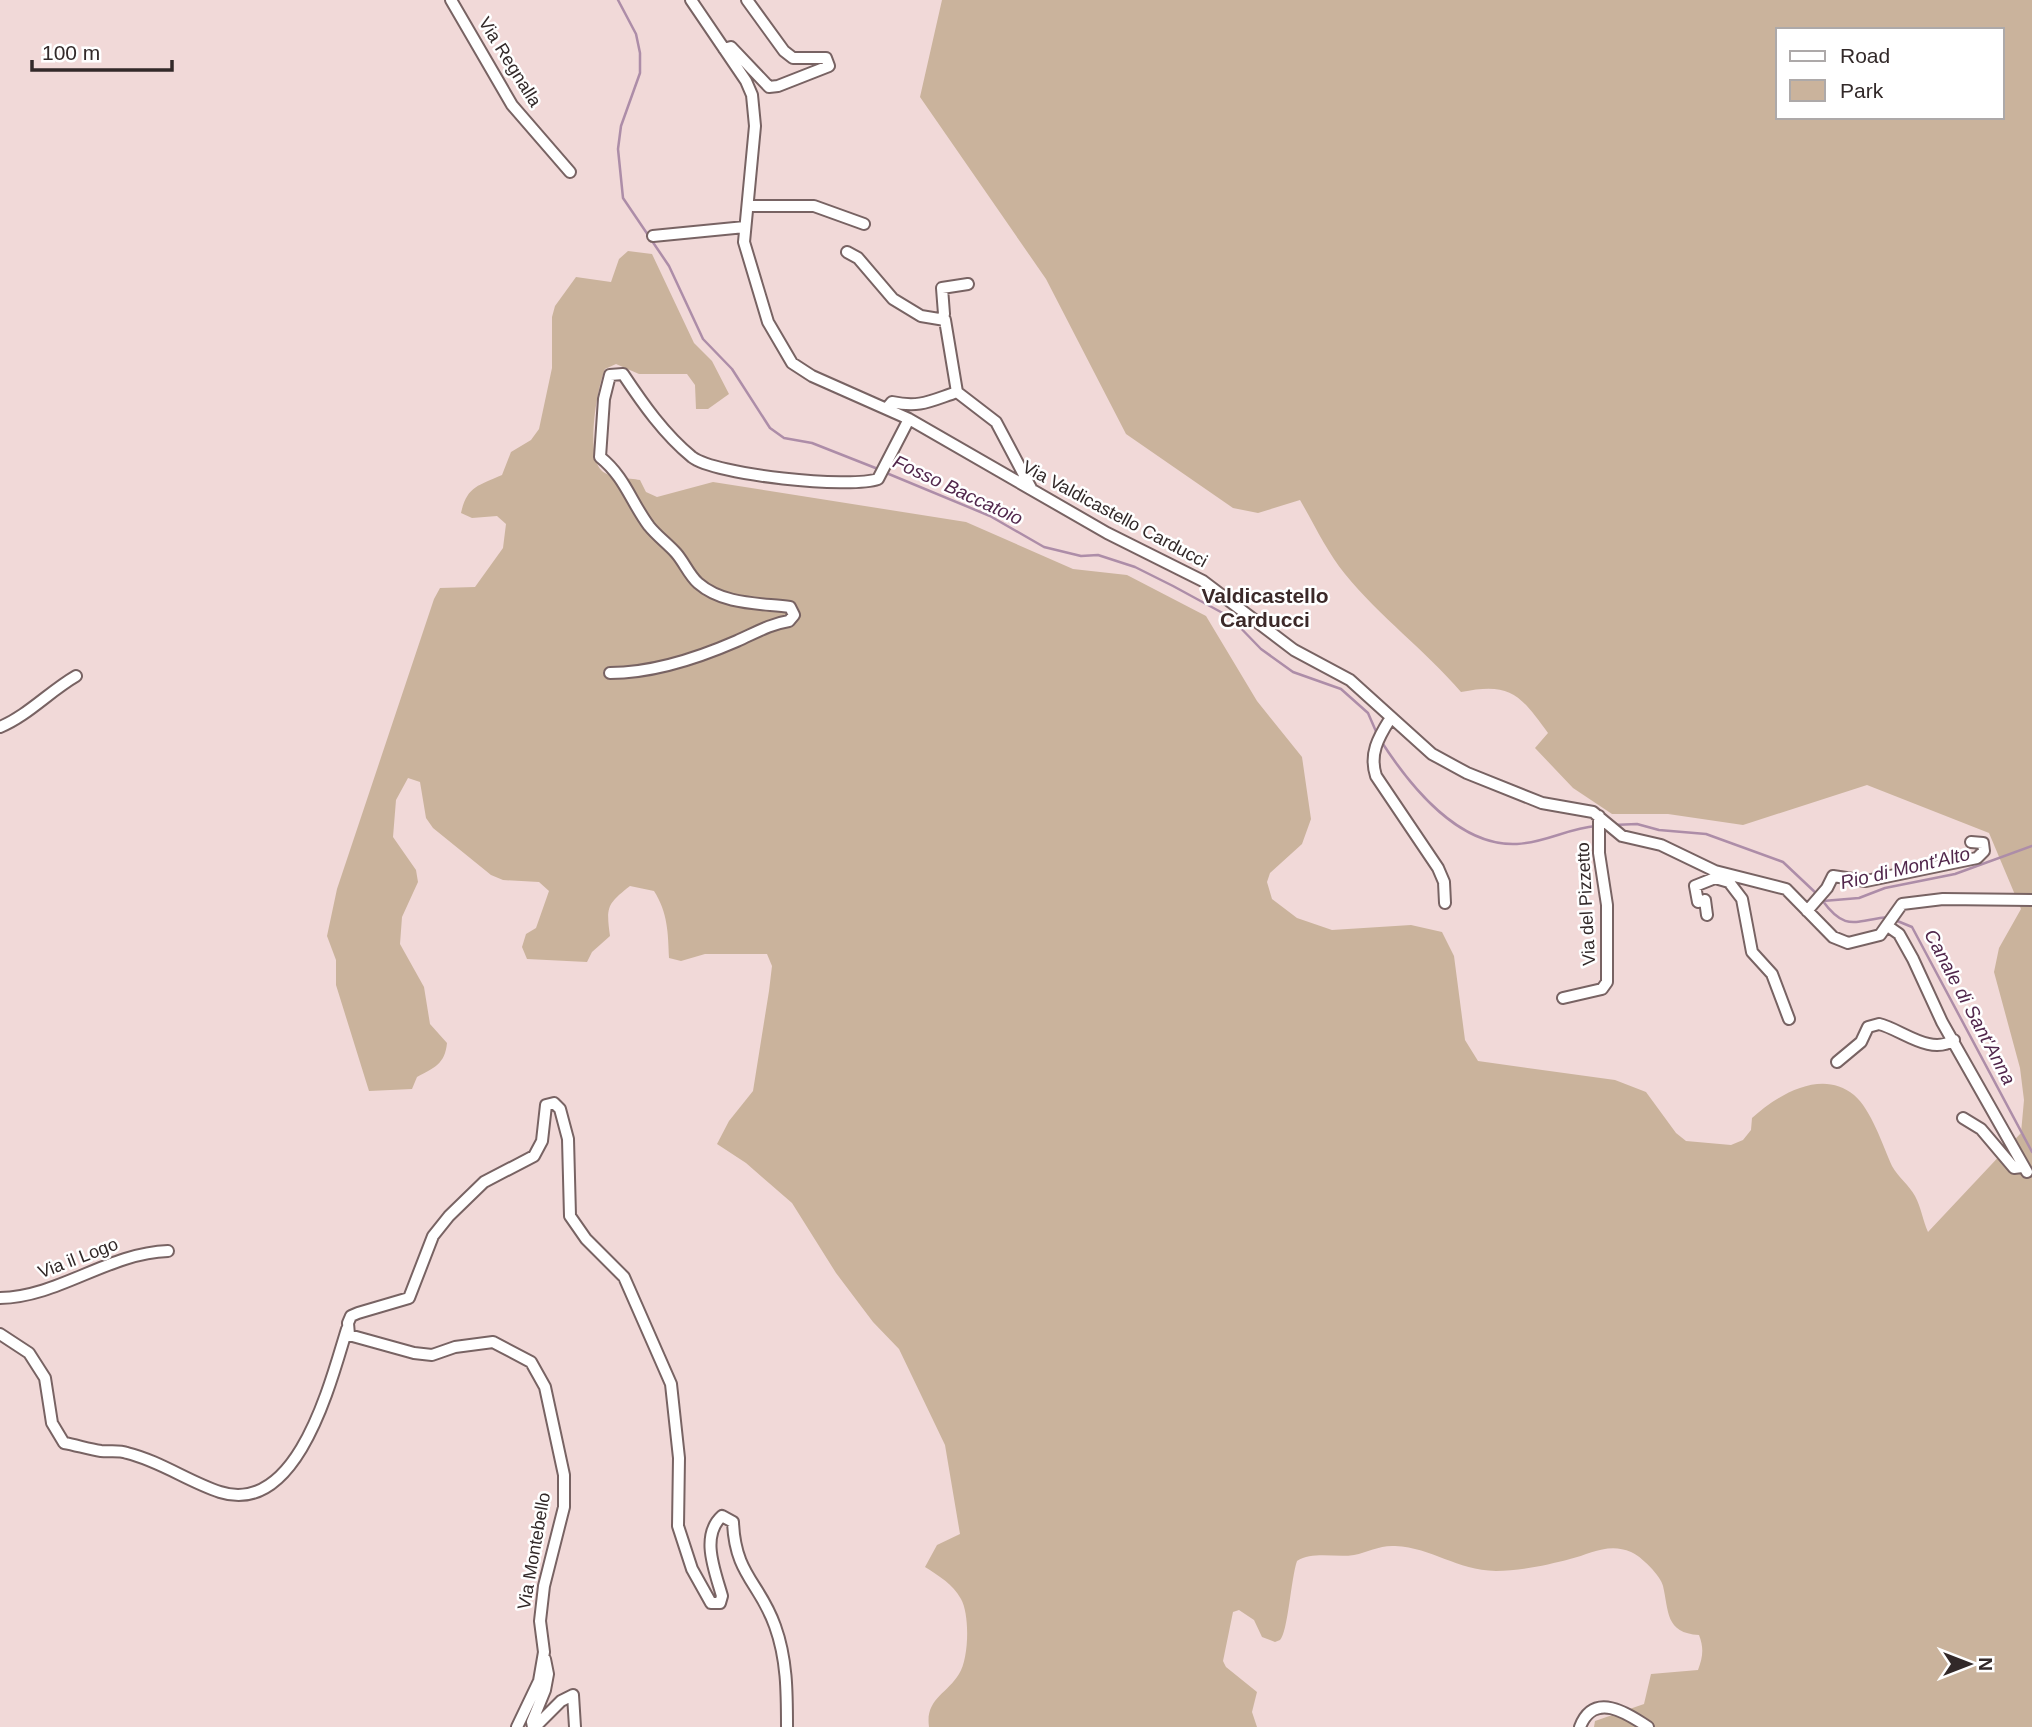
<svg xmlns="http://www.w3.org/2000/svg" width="2032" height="1727" font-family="Helvetica,sans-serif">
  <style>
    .green { fill: #cab39c; fill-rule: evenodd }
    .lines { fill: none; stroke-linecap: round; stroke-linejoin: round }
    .stream { stroke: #ad8da8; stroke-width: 2.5 }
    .minor-casing { stroke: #786363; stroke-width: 14 }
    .minor { stroke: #fff; stroke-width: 10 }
    .labels { text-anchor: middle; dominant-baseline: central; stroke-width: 5; stroke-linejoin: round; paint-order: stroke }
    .street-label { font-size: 18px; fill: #322929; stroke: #fff }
    .water-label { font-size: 19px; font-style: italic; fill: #51274c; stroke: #fff }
    .quarter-label { font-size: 21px; font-weight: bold; fill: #3b2929; stroke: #fff }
  </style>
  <rect width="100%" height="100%" fill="#f1d9d8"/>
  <path class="green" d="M942,0H2032V1727H1594L1595,1721L1644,1704L1651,1674L1698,1670C1703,1657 1704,1648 1699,1635C1665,1633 1669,1611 1663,1586C1661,1576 1641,1556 1631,1552C1609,1542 1590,1554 1570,1559C1548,1565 1519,1571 1496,1571C1456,1570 1433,1548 1395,1546C1380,1545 1368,1552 1354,1555C1336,1558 1313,1551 1297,1561C1291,1578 1288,1632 1280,1640L1275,1642L1262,1637L1254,1620L1239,1610L1233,1612L1223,1661L1226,1667L1257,1692L1252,1712L1257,1727H929C925,1699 947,1694 959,1674C969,1659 970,1615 961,1599C953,1584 939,1576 925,1567L937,1545L960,1534L945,1445L899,1349L873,1322L836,1273L792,1203L746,1163L717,1144L729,1121L753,1091L769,991L772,966L767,954H705L681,961L669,958C668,933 668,913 654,891L630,886C607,904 606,907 610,936L592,952L587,962L527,959L522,947L526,934L536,928L549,891L539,882L503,880L491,875L433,828L426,818L420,782L408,778L396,800L393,837L416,870L418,882L402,917L400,944L424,987L430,1024L447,1043C445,1064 434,1068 417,1077L412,1089L369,1091L336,985V960L327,936L337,889L434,599L440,588L475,587L503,548L506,524L497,516L472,518L461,513C467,486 478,486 502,475L511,452L531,440L539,429L552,368V317L555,306L576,277L611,282L619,259L628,251L652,254L694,343L712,361L729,394L708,409H696L695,385L687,374H639L616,364L605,369C597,388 585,456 602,471C610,478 629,478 640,480L646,492L657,497L713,482L966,522L1073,569L1127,575L1206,616L1257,701L1302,757L1311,819L1302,844L1270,873L1267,882L1272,899L1297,918L1332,930L1411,925L1442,932L1454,956L1465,1040L1478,1061L1615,1080L1646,1092L1676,1133L1686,1141L1731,1145L1743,1140L1751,1130L1752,1118C1777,1095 1822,1068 1854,1095C1871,1109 1883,1146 1892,1166C1898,1177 1909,1185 1915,1196C1921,1207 1923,1221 1928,1232L2021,1133L2024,1100L2020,1068L1994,972L1999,948L2021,909L1989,833L1867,785L1743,825L1668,814H1612L1573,788L1535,748L1548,733C1520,694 1510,682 1461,692C1425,650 1380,617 1345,574C1327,552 1314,524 1300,500L1258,513L1233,508L1126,434L1046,279L920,97ZM1778,30H2002V117H1778Z"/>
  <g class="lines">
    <path class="stream" d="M618,0L636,34L640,53V73L621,126L618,149L623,198L669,266L703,339L732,369L770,428L784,438L812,443L878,469
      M884,472L990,516L1044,547L1081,556L1098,555L1135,567L1173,586L1230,617L1261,649L1293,672L1341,689L1368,713L1378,736
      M1381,741C1410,786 1459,847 1517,844C1544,843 1569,828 1596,826
      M1613,825L1637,824L1659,830L1706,834L1783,862L1818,895
      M1822,900C1846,933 1855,920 1889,917
      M1823,901L1859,898L1885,888L1955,874L2032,846
      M1895,920L1912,927L2032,1152"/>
    <defs>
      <path id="minor" d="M451,0L512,105L570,172
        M691,0L746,81L752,95L755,126L744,242L768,322L792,363L812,376L909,419L1107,533L1203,581L1294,650L1350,680L1432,754L1467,773L1542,803L1593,812L1622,836L1661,845L1715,871L1786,889L1833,937L1848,943L1880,935L1902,904L1943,899L2032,900
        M724,49L731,47L769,87L778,86L829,66L826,58H793L784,51L747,0
        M748,206H814L864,224
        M653,236L745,227
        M847,252L858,258L893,299L921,316L945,320L957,392L996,422L1031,488
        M942,318L944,314L942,288L968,284
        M887,408L892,402C920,408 930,401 957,392
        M610,673C653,673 698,658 737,641C755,633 770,624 789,621L794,615L790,607C760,603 723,605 698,583C689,575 684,562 676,553C668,544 657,536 649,526C631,502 625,477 600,457L604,399L610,375L623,374C643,404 664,434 692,457C715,475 850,489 878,479L909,419
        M1390,719C1378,738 1369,754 1376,776L1438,868L1444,882L1445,903
        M0,727C27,716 50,691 76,676
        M1715,878L1729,882L1742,899L1752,952L1772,974L1789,1019
        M1807,911L1827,888L1833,876L1866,881L1977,858L1984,851L1983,843L1971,842
        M1707,915L1705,900L1698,902L1695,886L1715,878
        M1889,927L1899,934L1913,959L1942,1022L2027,1172
        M1563,998L1602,989L1607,982V905L1599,853V816
        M1837,1062L1861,1042L1868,1027L1879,1024C1901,1029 1930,1056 1954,1040
        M1963,1118L1981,1129L2014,1168L2022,1167
        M0,1298C59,1297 108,1253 168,1251
        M0,1334L29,1353L45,1378L52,1423L64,1443C76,1445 88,1449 101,1451C109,1452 119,1450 127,1453C160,1461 189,1482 220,1492C298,1517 331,1380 347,1329
        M517,1727L539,1681L544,1652L540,1621L544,1586L564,1507V1475L545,1387L531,1362L493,1342L455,1347L432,1355L414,1353L349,1335L348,1323L351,1316L358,1313L409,1298L433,1236L449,1216L484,1182L534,1156L542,1141L546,1105L554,1103L560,1109L568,1139L570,1216L586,1239L624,1277L671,1384L679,1458L678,1526L692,1569L711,1603H720L722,1596C715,1571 700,1536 722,1516L733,1522C735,1575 760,1583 775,1626C787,1659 787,1692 787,1727
        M533,1727L532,1722L545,1690L548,1674L545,1659
        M535,1727L561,1701L573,1695L575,1727
        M1580,1727C1594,1691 1627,1713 1648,1727"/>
    </defs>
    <use href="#minor" class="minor-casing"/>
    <use href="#minor" class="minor"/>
  </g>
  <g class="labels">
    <g class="street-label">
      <text transform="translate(510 62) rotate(58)">Via Regnalla</text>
      <text transform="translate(1115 514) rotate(28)">Via Valdicastello Carducci</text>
      <text transform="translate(1586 904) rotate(-93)">Via del Pizzetto</text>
      <text transform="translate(78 1258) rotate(-21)">Via il Logo</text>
      <text transform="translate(534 1551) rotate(-80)">Via Montebello</text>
    </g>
    <g class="water-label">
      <text transform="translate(958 490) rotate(25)">Fosso Baccatoio</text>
      <text transform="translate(1905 868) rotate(-13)">Rio di Mont'Alto</text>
      <text transform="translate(1970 1007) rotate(62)">Canale di Sant'Anna</text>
    </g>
    <g class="quarter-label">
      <text x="1265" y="595">Valdicastello<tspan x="1265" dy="24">Carducci</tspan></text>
    </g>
  </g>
  <rect x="1776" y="28" width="228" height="91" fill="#ffffff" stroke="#ada9a9" stroke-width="2"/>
  <rect x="1790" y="51" width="35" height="10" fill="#ffffff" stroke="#ada9a9" stroke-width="2"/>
  <text x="1840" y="63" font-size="21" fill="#322929">Road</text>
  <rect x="1790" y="80" width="35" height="21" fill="#cab39c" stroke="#ada9a9" stroke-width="2"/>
  <text x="1840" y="98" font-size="21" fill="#322929">Park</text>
  <g transform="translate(1969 1664) rotate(90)" stroke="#ffffff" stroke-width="5" paint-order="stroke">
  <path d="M0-5L12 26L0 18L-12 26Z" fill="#322929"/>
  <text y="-10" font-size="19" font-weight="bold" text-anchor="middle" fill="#322929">N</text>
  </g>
  <path d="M32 60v10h140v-10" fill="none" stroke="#322929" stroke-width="3.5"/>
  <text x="42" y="60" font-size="21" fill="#322929" stroke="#ffffff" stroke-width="5" paint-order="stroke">100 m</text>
</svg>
